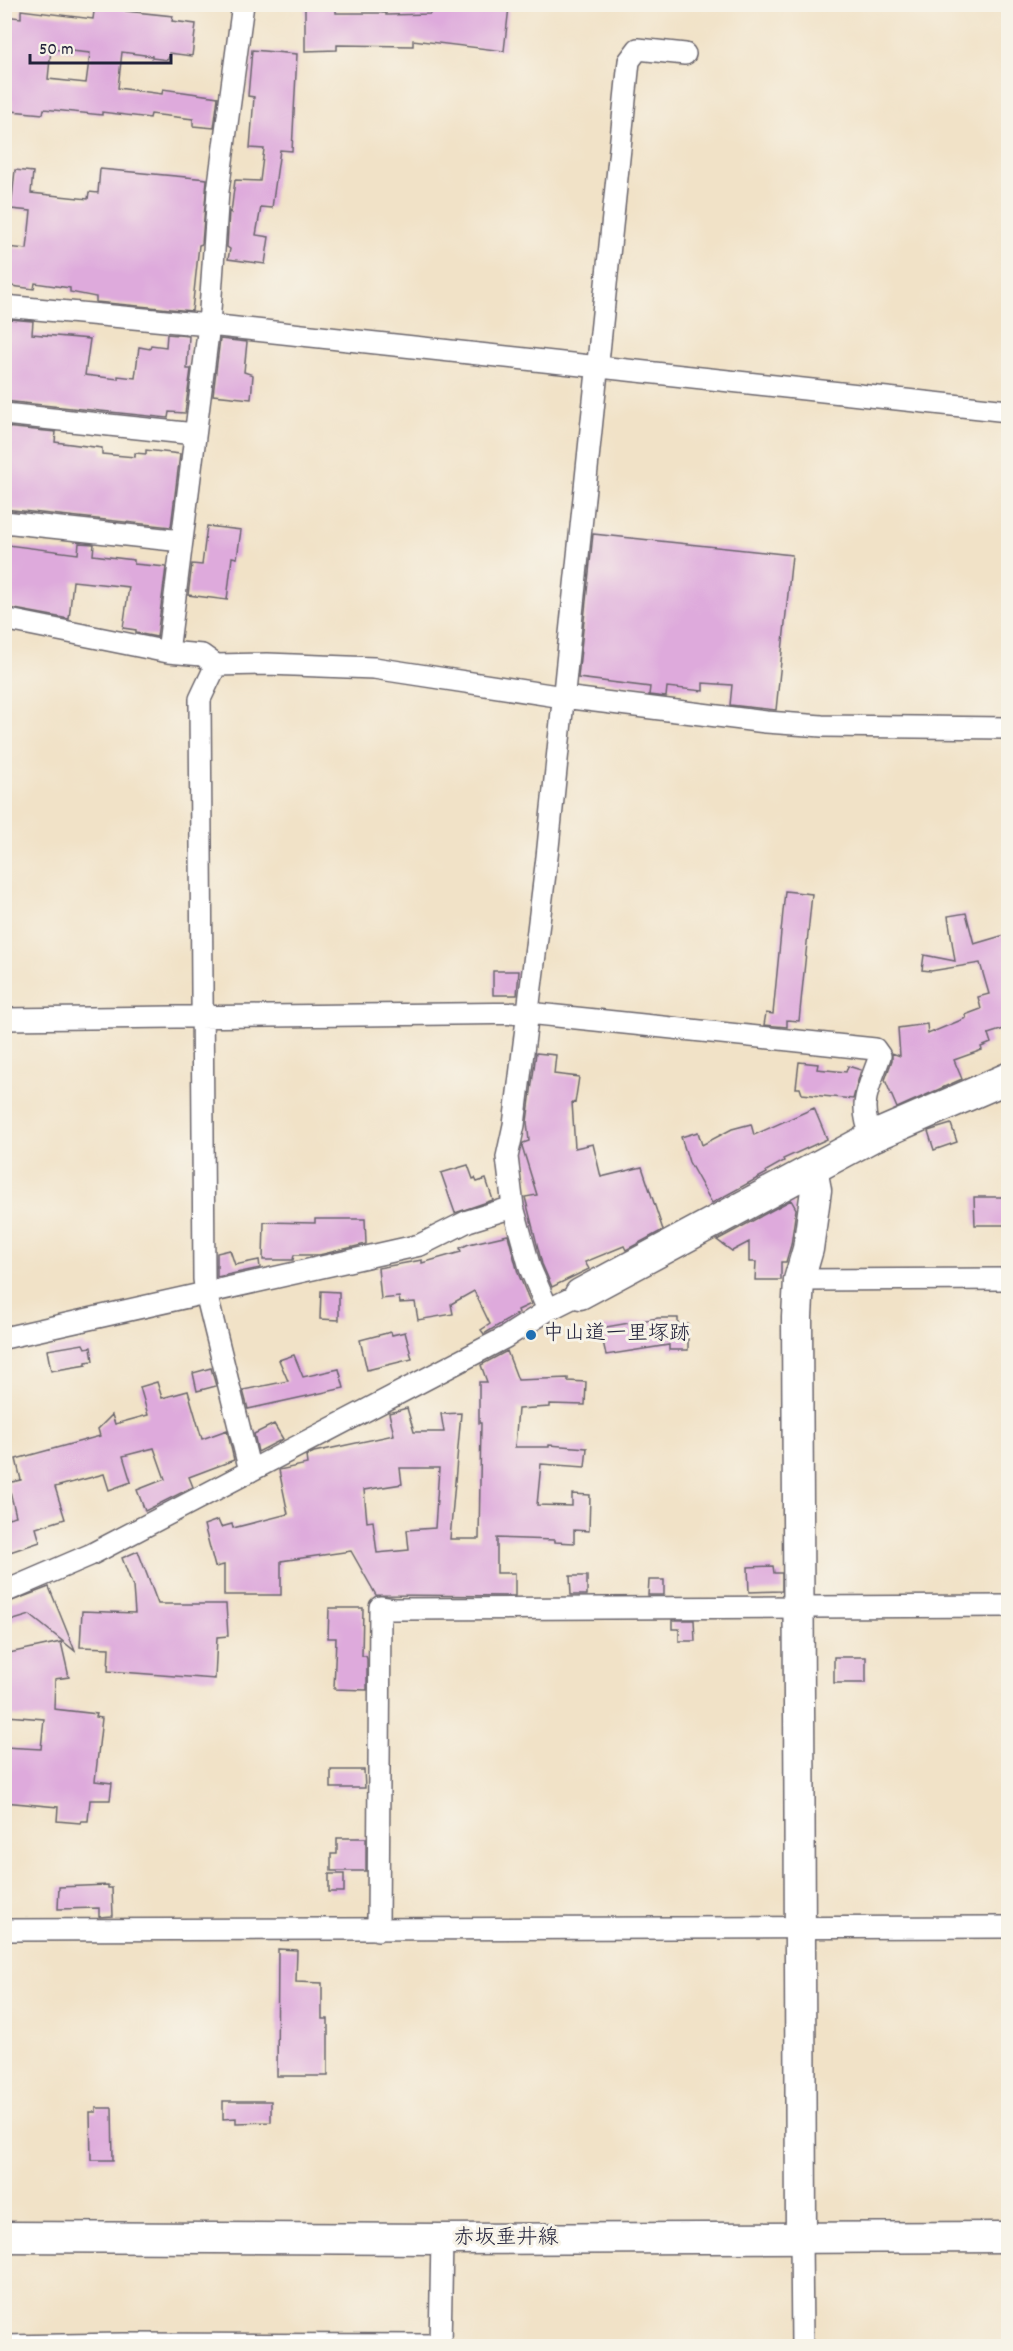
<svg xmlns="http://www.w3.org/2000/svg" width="1013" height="2351" font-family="Dekko,'Klee One',sans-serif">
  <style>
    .building { fill: #deaadc; fill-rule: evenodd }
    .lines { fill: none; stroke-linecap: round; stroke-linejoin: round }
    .street-casing { stroke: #6a656c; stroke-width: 24 }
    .secondary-casing { stroke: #6a656c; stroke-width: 33 }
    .street { stroke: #fff; stroke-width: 21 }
    .secondary { stroke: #fff; stroke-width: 30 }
    .poi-dot { fill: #1f6fb2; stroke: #f7f3e8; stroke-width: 2 }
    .labels { text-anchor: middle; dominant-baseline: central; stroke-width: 6; stroke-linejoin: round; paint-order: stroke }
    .poi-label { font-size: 21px; fill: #22223b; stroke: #f7f3e8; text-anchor: start }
    .street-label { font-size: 21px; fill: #22223b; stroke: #f7f3e8 }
  </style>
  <rect width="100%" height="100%" fill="#f7f3e8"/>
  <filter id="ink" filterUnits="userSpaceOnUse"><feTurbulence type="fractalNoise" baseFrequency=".0167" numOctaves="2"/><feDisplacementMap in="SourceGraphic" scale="12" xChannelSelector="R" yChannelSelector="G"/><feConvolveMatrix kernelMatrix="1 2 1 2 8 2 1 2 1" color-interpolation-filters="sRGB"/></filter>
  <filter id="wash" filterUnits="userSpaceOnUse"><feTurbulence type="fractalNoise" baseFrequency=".008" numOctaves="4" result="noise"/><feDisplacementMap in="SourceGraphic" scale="24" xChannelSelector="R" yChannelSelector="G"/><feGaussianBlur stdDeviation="1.35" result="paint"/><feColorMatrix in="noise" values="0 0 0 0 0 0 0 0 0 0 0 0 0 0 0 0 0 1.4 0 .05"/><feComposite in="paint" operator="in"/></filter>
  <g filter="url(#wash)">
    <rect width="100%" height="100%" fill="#f1e2c7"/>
    <g id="blocks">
      <path class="building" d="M95,4H127L126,11L173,16L172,21L196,24L192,56L169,53L168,60L152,58V56L122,52L118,88L162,94L163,89L218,97L214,128L193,126V119L151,114L150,118L102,112V115L44,109L43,114L11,111L12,101L4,100V16L21,18V10L93,19ZM51,49L90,53L86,83L48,79Z
        M469,4L509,7L504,51L413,40V46L337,45V50L305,51V6L336,5V13H386V15L430,14L431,9L466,13Z
        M252,50L297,54L292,151L280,150L272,208L261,207L256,235L269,237L265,264L228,259L230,249L227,247L229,211L231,213L235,180L260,181L264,149L250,148L254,97L248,96Z
        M100,169L207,179L202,244L199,245L192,311L96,302V297L70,292V288L35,283L34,289L4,285L6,247L27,249L31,211L11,209L15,170L33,172L31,193L88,199L89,192L98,193Z
        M8,319L33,321L32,334L90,339L85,375L118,379V376L135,378L139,347L150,349L151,345L166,347L167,334L189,336L187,369H191L185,413L169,412L168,418L4,401V329H7Z
        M220,339L247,342L244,372L253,375L251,399L213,395Z
        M4,427L56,432L55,442L102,448V454L135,457V453L146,454V450L180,454L171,527L4,509Z
        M207,526L241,530L237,558L232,557L227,600L188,595L192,564L202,565Z
        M593,534L792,555L776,710L730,705L732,685L703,683V691L667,687L666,697L649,695L650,687L578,678Z
        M79,543L94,544L93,555L134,560V564L166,567L157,637L136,633V630L123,628L129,587L73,581L69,619L4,607V549H8V545L78,554Z
        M785,891L812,894L799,1021L787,1020V1027L764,1025L766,1013L773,1014Z
        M966,913L974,944L1008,934V1010L1003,1012L1007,1028L988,1034L991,1043L981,1047L982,1050L954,1060L962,1079L897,1108L885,1080L892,1060V1053L900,1056L898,1028L927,1024L928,1034L966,1018L965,1015L981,1009L978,997L989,994L980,963L931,971L922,970L924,955L955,961L948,916Z
        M493,971H519L517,995H493Z
        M536,1053L556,1055L554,1074L579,1077L575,1103L572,1102L575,1148L593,1144L601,1177L642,1167L663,1230L626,1250L624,1246L585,1262L589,1269L552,1287L542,1264L525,1197L537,1195L522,1146L523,1143L529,1141L527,1122Z
        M799,1062L818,1064L817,1069L846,1072L848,1066L861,1070L853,1099L802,1094L800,1088H796Z
        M814,1108L827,1139L783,1159L784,1161L766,1171L767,1173L712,1203L689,1162L681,1137L698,1132L702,1145L732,1129L751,1124L754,1135Z
        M951,1124L957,1142L934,1150L928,1131Z
        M468,1165L473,1179L475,1178L477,1182L486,1179L493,1200L455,1213L441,1173Z
        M974,1197H1008V1225H975Z
        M791,1200L796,1209L791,1245L786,1262H781V1280H755L756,1262H749V1242L732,1251L717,1240Z
        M315,1219H365L366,1244L319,1255H294L293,1260H263L264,1222L315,1223Z
        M508,1235L518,1273L531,1304L518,1310L519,1313L484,1334L481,1330L490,1324L474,1291L451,1304L453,1314L418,1320L415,1302L400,1303L399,1297L381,1299L378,1268L422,1260V1263L461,1252L460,1248L469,1244Z
        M230,1250L235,1265L259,1260L260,1268L217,1277V1253Z
        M321,1291L339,1292V1320L320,1319Z
        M658,1318H678V1324H688V1350H669V1345L606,1355L600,1328Z
        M391,1332L392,1335L405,1332L412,1359L367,1370L360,1340Z
        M83,1344L85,1348L91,1347L93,1361L86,1362V1365L51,1371L47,1350Z
        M507,1351L518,1380L568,1378V1381L586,1382L585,1405L550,1404V1407L518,1409L515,1447H549V1445L587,1448L585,1467L541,1464L537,1505L572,1506V1494L590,1495L589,1531L574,1530V1543L555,1542V1540L497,1538V1573H515V1596L376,1595L351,1551L281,1561V1595H224V1565L215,1567L204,1525L218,1520L221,1527L232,1524L233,1528L288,1514L279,1470L307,1464L306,1456L314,1452L394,1435L389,1413L407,1408L414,1432H444L441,1414L461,1413L450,1539H479L481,1423H479V1382H487L481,1365ZM400,1468H439L435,1528L407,1530L409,1550L377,1553L373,1521L367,1522L364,1490L402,1484Z
        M294,1355L303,1377L339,1369L344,1388L248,1409L243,1390L288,1381L279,1360Z
        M211,1368L216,1386L197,1391L193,1373Z
        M157,1382L162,1398L188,1391L202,1439L227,1430L234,1460L189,1477L193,1487L145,1511L137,1490L165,1479L154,1448L123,1456L131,1482L109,1490L104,1474L55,1487L65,1519L36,1528L40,1542L4,1554V1519L16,1516L8,1483L21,1480L16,1459L100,1436L98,1429L112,1415L115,1424L148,1415L140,1387Z
        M274,1424L283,1439L258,1452L254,1434Z
        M138,1551L158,1604H226L228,1636L217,1637L215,1679L108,1671L109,1648L80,1647L82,1611L135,1613L133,1587L122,1558Z
        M773,1566L774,1573H782V1591L749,1592L748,1567Z
        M570,1576H587V1595H571Z
        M649,1580H664V1595H648Z
        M49,1587L75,1651L30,1615L4,1623V1604Z
        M329,1608H363L362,1656H366L367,1659V1690L334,1689L336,1638H328Z
        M672,1620H694L695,1641H679V1629H672Z
        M61,1642L69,1677L55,1679L54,1709L97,1714L96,1717L102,1718L95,1781L112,1783L110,1800H90L88,1821H81L80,1823L57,1821L58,1807L4,1802V1747L41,1749L44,1719L7,1716L9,1689L4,1690V1654Z
        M834,1657H866V1683H834Z
        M331,1770H364L365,1788H331Z
        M337,1838H366V1871H331V1854H337Z
        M329,1874H344V1892H329Z
        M108,1885V1888H112L113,1916L99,1917V1908L58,1909L59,1887Z
        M278,1949L297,1950L296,1982L322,1983V2019H328V2076H277Z
        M223,2101H271V2122L236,2123V2118L223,2119Z
        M96,2108H112L113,2160H91L90,2112H96Z"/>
    </g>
  </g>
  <g filter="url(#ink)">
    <use href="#blocks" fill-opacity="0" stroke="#6a656c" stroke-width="1.5"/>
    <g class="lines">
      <defs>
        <path id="street" d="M4,306L209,325L1008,411
          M4,414L195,434
          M4,522L182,541
          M4,619L168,652L202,655L216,665L267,664L374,668L563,697L766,722L822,726L1008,728
          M168,652L209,325L218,191L243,4
          M216,665L200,699L204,1279L206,1293L250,1471
          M4,1019L528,1013L875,1049L880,1056C869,1088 857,1104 872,1137
          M799,1280L1008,1279
          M548,1310L530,1268L513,1207L507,1157L514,1125L547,857L629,61L638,49L685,54
          M4,1338L420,1245L468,1221L513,1207
          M4,1592L90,1555L506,1337L548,1310L580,1294
          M4,1930L1008,1927
          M378,1930L380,1607L394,1609L1008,1606
          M801,2237L802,2346
          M4,2346L123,2344L440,2345
          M440,2346L442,2239"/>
        <path id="secondary" d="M580,1294L872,1137L1008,1078
          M4,2237L442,2239L1008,2237
          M801,2237C798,1930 801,1624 797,1317L799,1280L808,1249L816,1190L812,1169"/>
      </defs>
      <use href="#street" class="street-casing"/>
      <use href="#secondary" class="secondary-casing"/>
      <use href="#street" class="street"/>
      <use href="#secondary" class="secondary"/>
    </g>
  </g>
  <circle class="poi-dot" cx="531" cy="1335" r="6"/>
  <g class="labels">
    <g class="poi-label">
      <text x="543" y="1335">中山道一里塚跡</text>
    </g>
    <g class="street-label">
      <text x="506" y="2239">赤坂垂井線</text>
    </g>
  </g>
  <rect width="1013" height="2351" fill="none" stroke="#f7f3e8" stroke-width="24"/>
  <path d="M30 54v9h141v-9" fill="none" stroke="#22223b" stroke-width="3"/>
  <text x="39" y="54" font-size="18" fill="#22223b" stroke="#f7f3e8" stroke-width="4.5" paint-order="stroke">50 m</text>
</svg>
